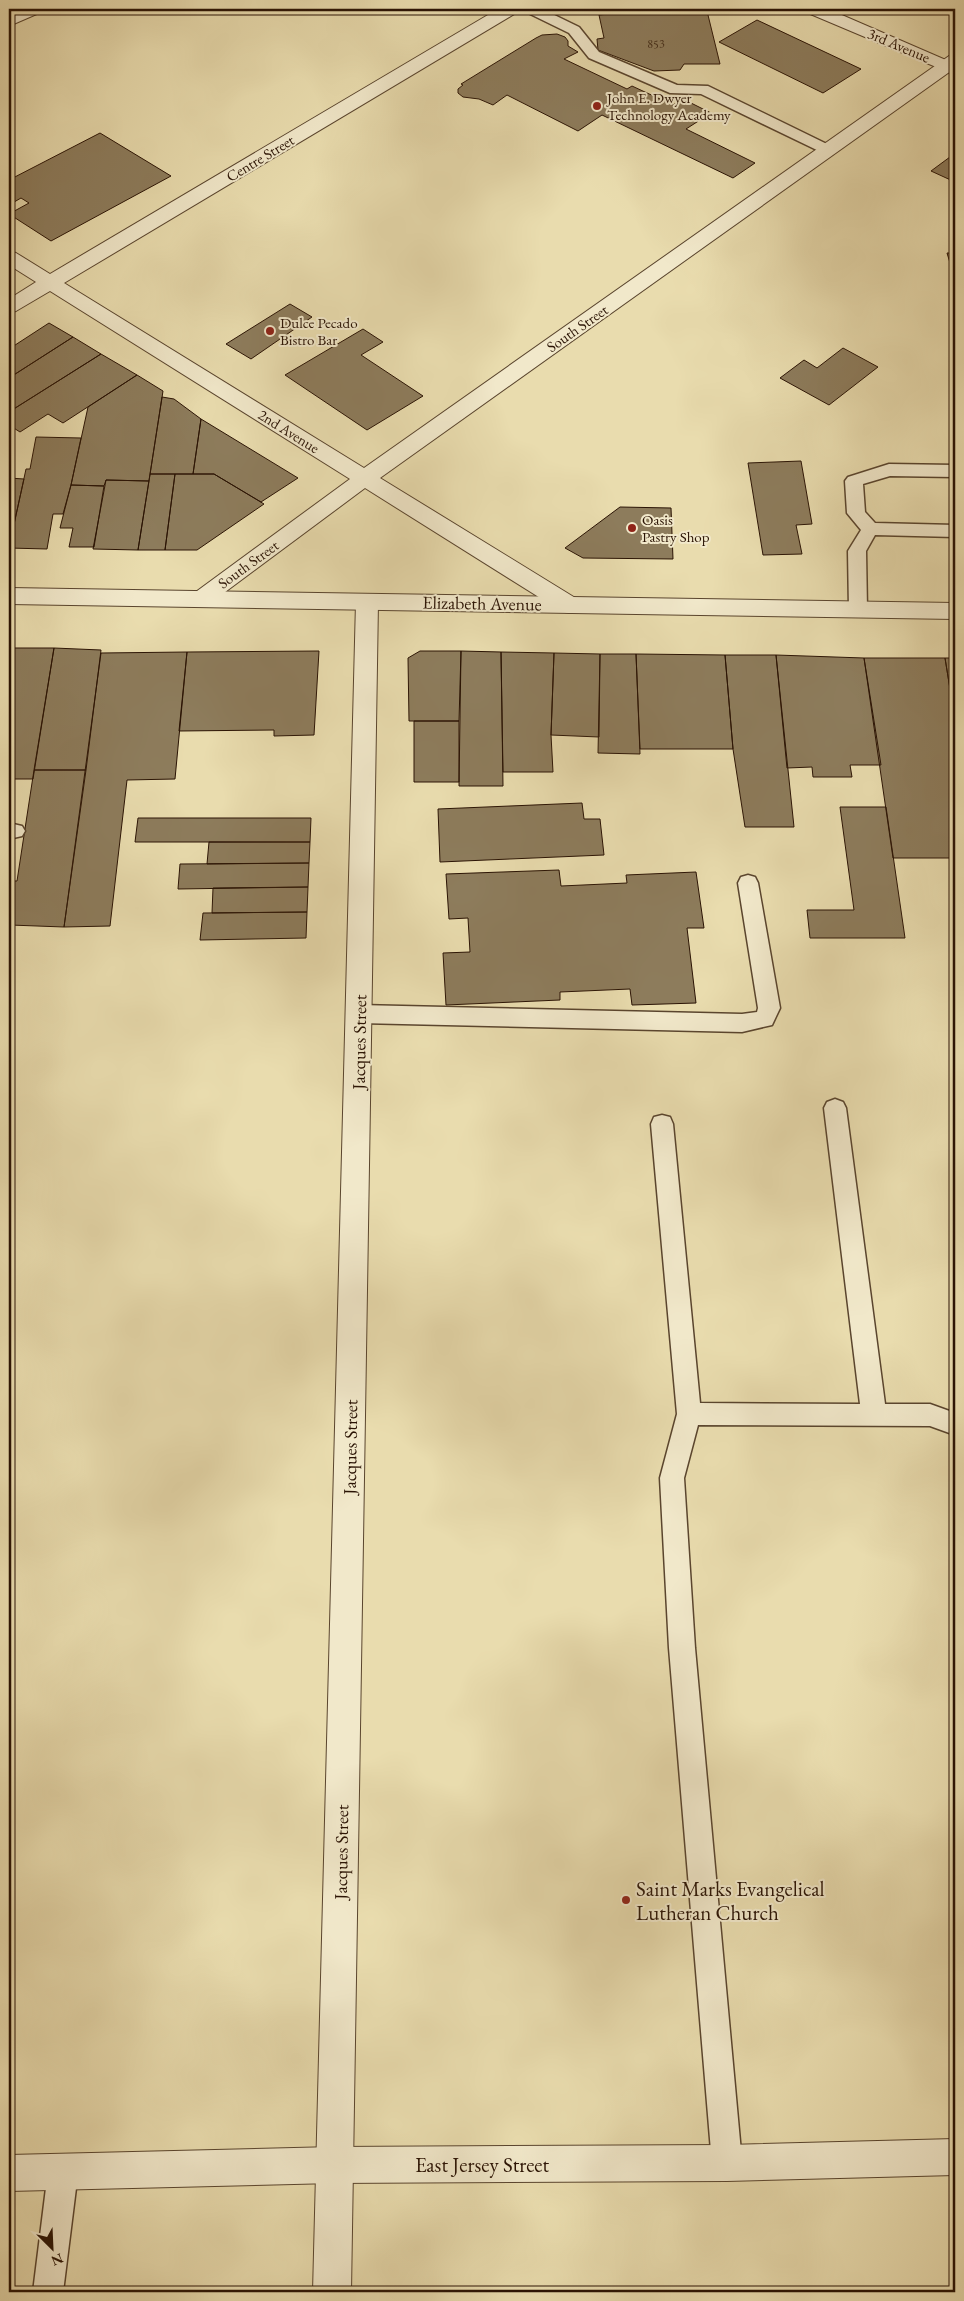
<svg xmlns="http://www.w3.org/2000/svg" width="964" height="2301" font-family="'EB Garamond',serif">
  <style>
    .building { fill: #8d7c5c; stroke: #2a1304 }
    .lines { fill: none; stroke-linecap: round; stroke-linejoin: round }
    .service-casing { stroke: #5a452e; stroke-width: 3 }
    .minor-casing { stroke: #5a452e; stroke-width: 2 }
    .tertiary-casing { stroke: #5a452e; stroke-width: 2 }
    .service { fill: #f1e8ca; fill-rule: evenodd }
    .minor { fill: #f1e8ca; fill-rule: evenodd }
    .tertiary { fill: #f1e8ca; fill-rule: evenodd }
    .poi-dot { fill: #8f2418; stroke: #f1e8ca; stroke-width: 2 }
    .labels { text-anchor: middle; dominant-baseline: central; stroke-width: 4; stroke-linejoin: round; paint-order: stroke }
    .far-number-label { font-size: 12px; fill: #432d1a }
    .far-street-label { font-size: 15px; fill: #2a1304; stroke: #f1e8ca }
    .far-poi-label { font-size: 15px; fill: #2a1304; stroke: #f1e8ca; text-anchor: start }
    .street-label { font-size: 18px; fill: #2a1304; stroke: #f1e8ca }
    .near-poi-label { font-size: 21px; fill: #2a1304; stroke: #f1e8ca; text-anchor: start }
    .near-street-label { font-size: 21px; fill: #2a1304; stroke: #f1e8ca }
  </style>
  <rect width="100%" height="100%" fill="#e9dcae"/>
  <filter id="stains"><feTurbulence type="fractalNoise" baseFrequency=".004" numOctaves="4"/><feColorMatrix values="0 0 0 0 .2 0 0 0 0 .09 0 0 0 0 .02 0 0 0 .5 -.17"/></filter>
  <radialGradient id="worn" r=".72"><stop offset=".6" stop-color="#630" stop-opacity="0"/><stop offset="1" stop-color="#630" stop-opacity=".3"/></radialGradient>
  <path class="building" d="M617,9H693V11H707L720,64H684L680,70L654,71L598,50L597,39L604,38L599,15L618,13Z
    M757,20L861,69L823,93L719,42Z
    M557,34L565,37L568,41V46L578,52L564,59L627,89L632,86L673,105L683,99L711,113L686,129L755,163L733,178L602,115L578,131L507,95L493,105L479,99L463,97L458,93V89L463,85L461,84L536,38L542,35Z
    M100,133L171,176L51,241L9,214L29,203L21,198L9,205V180Z
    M954,154L955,182L931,171Z
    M947,253H955V276H954Z
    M290,304L312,317L251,359L226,344Z
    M49,323L73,337L9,378V349Z
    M363,329L383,342L361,355L423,396L367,430L285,375Z
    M73,337L101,354L12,410L9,408V378Z
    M843,348L878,367L829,405L780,378L804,360L817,368Z
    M101,354L137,375L63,423L48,414L20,432L9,425V412Z
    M137,375L163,391L149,481L106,480L104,486L71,485L88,407Z
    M162,397L174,399L201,419L193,474H150Z
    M201,419L298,478L261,502L214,474H193Z
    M36,437L81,438L71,485L63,514H53L47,549L9,548L26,469H30Z
    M801,461L812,524L796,525L802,554L763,555L748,463Z
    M150,474H175L165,550H138Z
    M175,474H214L264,504L197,550H165Z
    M9,478L24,479L9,546Z
    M106,480L149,481L138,550L93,549Z
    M71,485L104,486L94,547H69L73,528H60Z
    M620,507L671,508L673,559L583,558L565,548Z
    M12,648H54L33,779H9V667Z
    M54,648L101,650L86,770H34Z
    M319,651L314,735L274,736V730L179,731L187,652Z
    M420,651H461L459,721H409L408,658Z
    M461,651L501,652L503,786H459Z
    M187,652L175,779L127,780L110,926L64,927L101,653Z
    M501,652L554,653L551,735L553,772H503Z
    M554,653L600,654L599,737L551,735Z
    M600,654H636L640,754L598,753Z
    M636,654L725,655L733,749H640Z
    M725,655H776L794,827H745L733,749Z
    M776,655L864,658L881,765H850L852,777H813L812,767L787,768Z
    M864,658H945L955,720V858H893Z
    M945,658H955V720Z
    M414,721H459V782H414Z
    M34,770H86L64,927L10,925L9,929V881H17Z
    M582,803L584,819H600L604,855L440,862L438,809Z
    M840,807H886L905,938H810L807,910H854Z
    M138,818H311L310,842H135Z
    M209,842H310L309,863L207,864Z
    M309,863L308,887L178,889L180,864Z
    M559,870L561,886L627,883L626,875L696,872L704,928H687L696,1003L632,1005L630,989L560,992V1000L446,1005L443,953L470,952L468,918L449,919L446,874Z
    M308,887L307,912L212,913L213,888Z
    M307,912L306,938L200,940L203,913Z"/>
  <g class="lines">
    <defs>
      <path id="service" d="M524,9H542L579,27L599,52L677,85L708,86L833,147L836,150L833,153H823L701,94L670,93L589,58L569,33L526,12Z
        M889,464L955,465V477L890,476L863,484L865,512L875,523L955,525V537L875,535L866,551L867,610L865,615L858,616L851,615L849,610L848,551L861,530L847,513L845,481L848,477Z
        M9,823L22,826L25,831L22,836L9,839Z
        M748,875L755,877L758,883L780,1008L772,1025L742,1032L359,1023L351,1020L348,1014L351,1008L359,1005L742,1014L757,1012L758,1008L738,883L741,877Z
        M835,1099L843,1102L846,1108L885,1404H930L955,1413V1435L930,1426L698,1425L684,1478L695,1648L742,2163L738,2174L727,2178L716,2174L712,2163L669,1648L660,1478L677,1414L651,1124L654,1117L662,1115L670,1117L673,1124L700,1403L860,1404L824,1108L827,1102Z
        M63,2157L74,2161L78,2172L63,2292H33L48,2172L52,2161Z"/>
      <path id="minor" d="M20,9H42L39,13L9,26V14Z
        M498,9H519L516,13L64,283L364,468L949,56L955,55V68L380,478L577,599L580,605L577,611L569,613L561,611L365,488L209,604L201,607L193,604L190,599L193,594L350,479L50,291L16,311L9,313V299L36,282L9,265V251L16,253L50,274Z
        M367,594L375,596L378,602L351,2292H313L356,602L359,596Z"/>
      <path id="tertiary" d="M805,9H828L955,64V75L808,13Z
        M9,588L955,603V619L9,604Z
        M955,2139V2175L727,2181L334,2183L9,2191V2155L334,2147L727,2145Z"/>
    </defs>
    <use href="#service" class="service-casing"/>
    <use href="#minor" class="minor-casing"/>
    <use href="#tertiary" class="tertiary-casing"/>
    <use href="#service" class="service"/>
    <use href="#minor" class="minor"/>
    <use href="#tertiary" class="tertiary"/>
  </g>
  <g class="poi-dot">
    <circle cx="597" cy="106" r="5"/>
    <circle cx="270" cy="331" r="5"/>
    <circle cx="632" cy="528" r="5"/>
    <circle cx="626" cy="1900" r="5"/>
  </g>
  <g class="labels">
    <g class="far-number-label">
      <text x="656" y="44">853</text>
    </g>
    <g class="far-street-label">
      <text transform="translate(899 45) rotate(23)">3rd Avenue</text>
      <text transform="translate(260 158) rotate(-31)">Centre Street</text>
      <text transform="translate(577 328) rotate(-35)">South Street</text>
      <text transform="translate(289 431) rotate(32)">2nd Avenue</text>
      <text transform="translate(248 564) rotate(-36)">South Street</text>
    </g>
    <g class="far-poi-label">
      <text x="607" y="97">John E. Dwyer<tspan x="607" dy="17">Technology Academy</tspan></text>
      <text x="280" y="322">Dulce Pecado<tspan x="280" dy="17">Bistro Bar</tspan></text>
      <text x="642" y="519">Oasis<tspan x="642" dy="17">Pastry Shop</tspan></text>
    </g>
    <g class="street-label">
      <text transform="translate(482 603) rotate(1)">Elizabeth Avenue</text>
      <text transform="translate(359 1042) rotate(-89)">Jacques Street</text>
      <text transform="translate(350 1447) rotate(-89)">Jacques Street</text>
      <text transform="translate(341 1852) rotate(-89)">Jacques Street</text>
    </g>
    <g class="near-poi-label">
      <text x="636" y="1888">Saint Marks Evangelical<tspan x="636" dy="24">Lutheran Church</tspan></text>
    </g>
    <g class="near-street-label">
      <text x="482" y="2164">East Jersey Street</text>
    </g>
  </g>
  <rect width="964" height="2301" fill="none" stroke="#e9dcae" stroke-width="30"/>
  <rect x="10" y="10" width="944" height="2281" fill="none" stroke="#2a1304" stroke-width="2.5"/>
  <rect x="15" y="15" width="934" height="2271" fill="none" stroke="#2a1304"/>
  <g transform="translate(52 2248) rotate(156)" stroke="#f1e8ca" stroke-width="4" paint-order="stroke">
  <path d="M0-4L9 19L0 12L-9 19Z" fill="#2a1304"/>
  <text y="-8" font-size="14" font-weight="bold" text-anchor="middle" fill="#2a1304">N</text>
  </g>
  <rect width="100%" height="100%" filter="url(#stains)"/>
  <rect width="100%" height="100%" fill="url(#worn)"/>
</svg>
